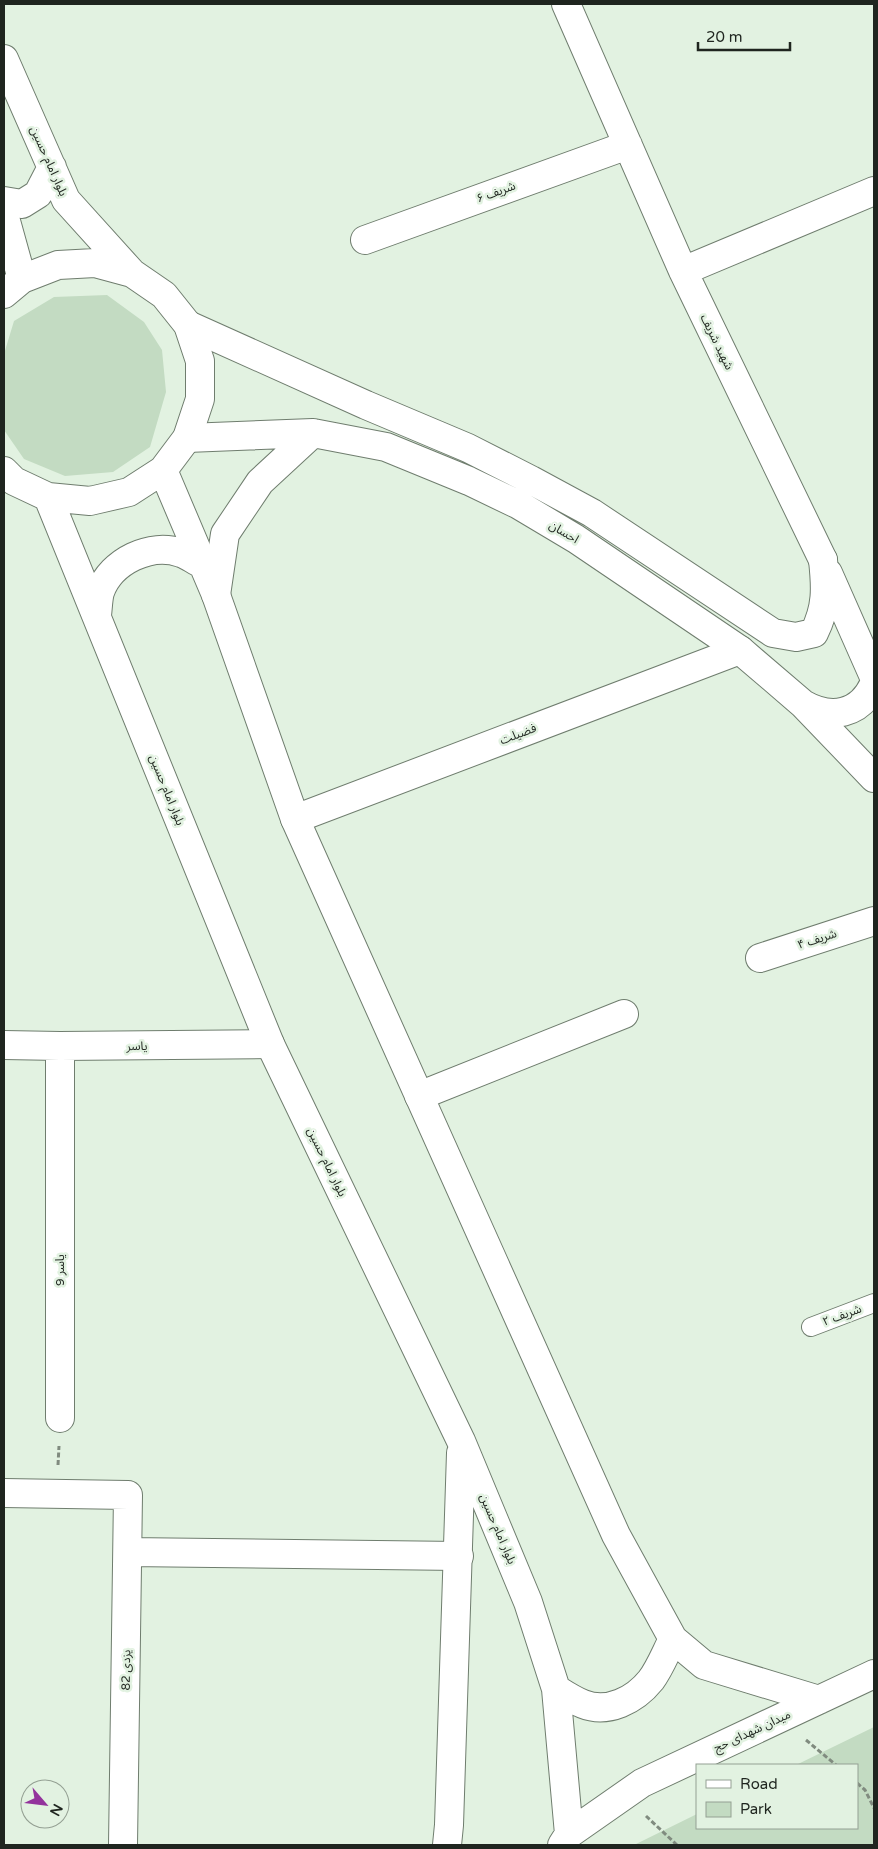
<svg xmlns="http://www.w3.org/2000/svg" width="878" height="1849" font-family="'Varela Round','Noto Sans Arabic',sans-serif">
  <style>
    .green { fill: #c3dbc2 }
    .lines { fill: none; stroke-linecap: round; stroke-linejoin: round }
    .service-casing { stroke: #6f7d6e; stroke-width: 20 }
    .minor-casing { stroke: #6f7d6e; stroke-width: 30 }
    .tertiary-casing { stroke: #6f7d6e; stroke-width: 30 }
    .secondary-casing { stroke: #6f7d6e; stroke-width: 30 }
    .path { stroke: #808b7f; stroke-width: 3; stroke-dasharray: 5 2.5; stroke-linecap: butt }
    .service { stroke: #fff; stroke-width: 18 }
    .minor { stroke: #fff; stroke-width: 28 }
    .tertiary { stroke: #fff; stroke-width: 28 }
    .secondary { stroke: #fff; stroke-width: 28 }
    .labels { text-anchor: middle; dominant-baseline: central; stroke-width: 5; stroke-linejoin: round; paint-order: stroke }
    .street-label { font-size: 12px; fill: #1f251f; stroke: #e2f2e1 }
  </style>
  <rect width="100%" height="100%" fill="#e2f2e1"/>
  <path class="green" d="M107,295L144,322L162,350L166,392L150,447L113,472L65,476L24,459L4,430V354L14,321L54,297Z
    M874,1727V1845H634L697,1814V1828H857V1765H796Z"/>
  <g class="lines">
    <defs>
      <path id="service" d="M811,1327L874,1303"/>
      <path id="minor" d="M566,4L683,271L823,560
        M365,240L628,145
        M683,271L874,191
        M295,819L740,650
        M760,958L874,921
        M4,1045L60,1046L270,1044
        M60,1046V1418
        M419,1096L624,1014
        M4,1493L128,1495L123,1845
        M128,1552L459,1556"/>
      <path id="tertiary" d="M188,325L366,405L468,448L531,480L592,513L773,633L796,637L814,633C827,607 826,588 823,560
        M187,438L313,433L386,447L469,481L519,505L576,539L740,650L803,704L874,778
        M828,573L874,677
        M216,595L225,534L260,482L313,433
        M803,704C831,720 860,715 874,684"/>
      <path id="secondary" d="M4,59L66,200L132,273
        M4,201L22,204L38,194L52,167
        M4,214L22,279
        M4,294L22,279L58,265L95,263L132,273L164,295L188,325L200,361V399L187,438L163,470L129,492L90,501L48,497L14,481L4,471
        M163,470L216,595L295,819L616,1535L673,1639L704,1665L819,1700
        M48,497L270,1044L461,1441L528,1602L556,1689L569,1834
        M97,615C98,608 98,599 100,592C111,561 151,542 181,553C188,555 195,561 202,564
        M556,1689C564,1694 573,1700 583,1704C608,1714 635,1700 651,1680C660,1668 666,1652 673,1639
        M447,1845L449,1825L461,1453
        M562,1845L569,1834L642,1783L874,1674"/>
    </defs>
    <use href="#service" class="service-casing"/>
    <use href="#minor" class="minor-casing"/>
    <use href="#tertiary" class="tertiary-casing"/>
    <use href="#secondary" class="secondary-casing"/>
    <path class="path" d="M58,1465L59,1446
      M806,1740L836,1765
      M857,1783L865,1790L874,1808
      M646,1816L677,1845"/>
    <use href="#service" class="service"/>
    <use href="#minor" class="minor"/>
    <use href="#tertiary" class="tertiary"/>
    <use href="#secondary" class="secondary"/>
  </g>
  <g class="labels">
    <g class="street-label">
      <text transform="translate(49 161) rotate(66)">بلوار امام حسین</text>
      <text transform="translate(496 192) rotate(-20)">شریف ۶</text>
      <text transform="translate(717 342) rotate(64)">شهید شریف</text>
      <text transform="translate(564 532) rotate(31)">احسان</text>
      <text transform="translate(518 734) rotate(-21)">فضیلت</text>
      <text transform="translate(167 790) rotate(68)">بلوار امام حسین</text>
      <text transform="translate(817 939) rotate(-18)">شریف ۴</text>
      <text transform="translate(137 1046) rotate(-1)">یاسر</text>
      <text transform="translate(327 1162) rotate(64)">بلوار امام حسین</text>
      <text transform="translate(60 1270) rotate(-90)">یاسر 9</text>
      <text transform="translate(842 1315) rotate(-20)">شریف ۲</text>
      <text transform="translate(498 1529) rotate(67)">بلوار امام حسین</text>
      <text transform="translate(126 1670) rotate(-89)">یزدی 82</text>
      <text transform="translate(752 1731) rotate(-25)">میدان شهدای حج</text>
    </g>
  </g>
  <rect width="878" height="1849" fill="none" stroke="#1f251f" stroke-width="10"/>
  <rect x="696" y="1764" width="162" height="65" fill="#e2f2e1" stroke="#94a093"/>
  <rect x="706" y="1780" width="25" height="8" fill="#ffffff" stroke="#94a093"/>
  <text x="740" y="1789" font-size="15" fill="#1f251f">Road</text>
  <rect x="706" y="1802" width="25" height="15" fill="#c3dbc2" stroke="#94a093"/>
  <text x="740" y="1814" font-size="15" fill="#1f251f">Park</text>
  <g transform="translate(45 1804) rotate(118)"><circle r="24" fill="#e2f2e1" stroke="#94a093"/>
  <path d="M0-4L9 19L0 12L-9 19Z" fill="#93339c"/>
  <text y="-8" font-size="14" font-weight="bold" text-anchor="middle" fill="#1f251f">N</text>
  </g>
  <path d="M698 42v8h92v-8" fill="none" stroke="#1f251f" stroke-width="2.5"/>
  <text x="706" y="42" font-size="15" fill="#1f251f" stroke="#e2f2e1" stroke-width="4" paint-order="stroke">20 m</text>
</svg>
